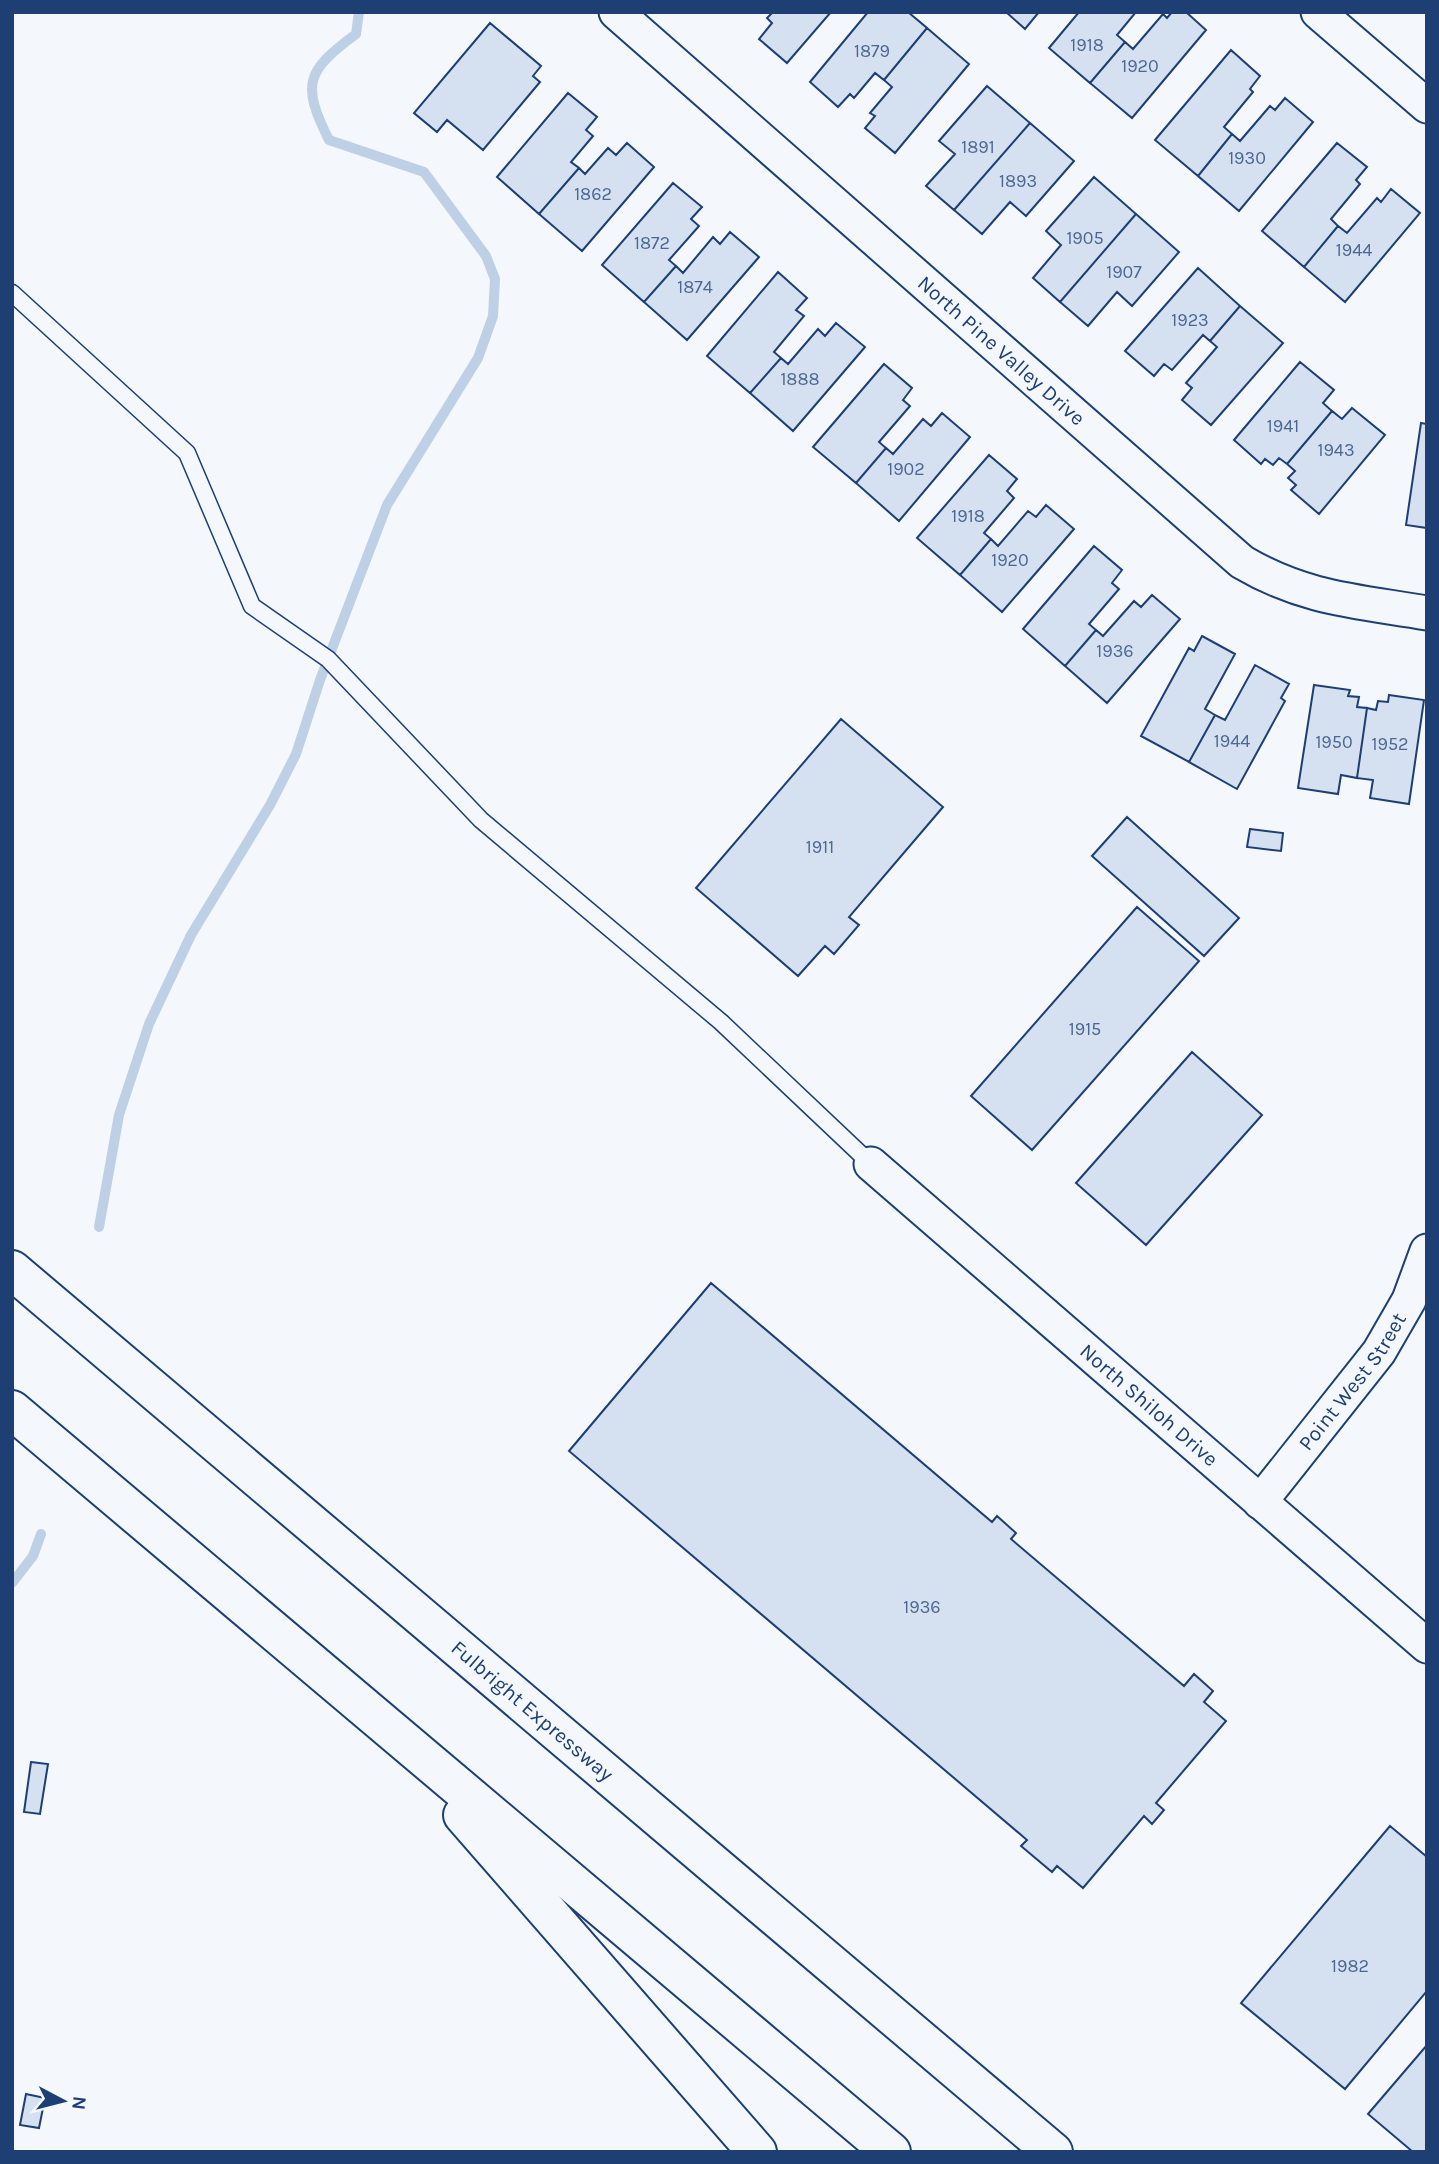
<svg xmlns="http://www.w3.org/2000/svg" width="1439" height="2164" font-family="Karla,sans-serif">
  <style>
    .lines { fill: none; stroke-linecap: round; stroke-linejoin: round }
    .stream { stroke: #bed0e5; stroke-width: 10 }
    .building { fill: #d5e0f0; stroke: #1d3f73; stroke-width: 2 }
    .lane-casing { stroke: #1d3f73; stroke-width: 19 }
    .street-casing { stroke: #1d3f73; stroke-width: 37 }
    .highway-casing { stroke: #1d3f73; stroke-width: 42 }
    .lane { stroke: #f4f7fb; stroke-width: 16 }
    .street { stroke: #f4f7fb; stroke-width: 33 }
    .highway { stroke: #f4f7fb; stroke-width: 38 }
    .labels { text-anchor: middle; dominant-baseline: central; stroke-width: 5; stroke-linejoin: round; paint-order: stroke }
    .number-label { font-size: 18px; fill: #4b6792 }
    .street-label { font-size: 21px; fill: #1d3f73; stroke: #f4f7fb }
  </style>
  <rect width="100%" height="100%" fill="#f4f7fb"/>
  <g class="lines">
    <path class="stream" d="M99,1227L119,1115L149,1024L191,935L270,805L296,754L320,680L387,505L478,358L493,316L495,279L486,256L424,172L329,140C301,84 306,71 356,34L359,12
      M12,1583L33,1556L41,1534"/>
  </g>
  <path class="building" d="M773,12H831L787,63L759,39L772,23L767,18Z
    M868,12H908L927,28L884,80L875,73L854,98L850,94L838,107L810,82Z
    M1006,12H1039L1025,29Z
    M1079,12H1136L1117,35L1125,42L1090,83L1049,48Z
    M1172,12H1186L1206,30L1132,118L1090,83L1125,42L1133,49L1163,14L1167,18Z
    M490,23L541,66L533,76L540,82L483,150L447,120L437,132L414,113Z
    M927,28L969,64L895,153L865,128L875,116L870,113L892,87L884,80Z
    M1231,50L1260,76L1250,89L1253,92L1224,127L1232,134L1198,176L1155,140Z
    M987,86L1030,123L954,210L926,186L955,154L939,141Z
    M568,93L597,117L586,130L593,136L571,162L579,168L539,214L497,177Z
    M1285,98L1313,122L1239,211L1198,176L1232,134L1240,141L1270,106L1275,110Z
    M1030,123L1074,161L1026,216L1010,202L982,234L954,210Z
    M627,143L654,167L582,251L539,214L579,168L585,174L608,148L616,155Z
    M1337,143L1367,167L1356,180L1360,184L1331,219L1338,226L1304,267L1262,231Z
    M1094,177L1136,214L1060,302L1033,278L1061,245L1046,231Z
    M673,183L702,207L691,219L699,226L669,260L676,266L644,302L602,265Z
    M1391,189L1420,213L1345,302L1304,267L1338,226L1347,233L1377,198L1381,202Z
    M1136,214L1179,252L1132,306L1117,292L1088,326L1060,302Z
    M730,232L759,257L687,340L644,302L676,266L683,273L713,237L720,244Z
    M1198,268L1240,306L1210,341L1203,335L1172,370L1164,364L1154,376L1125,351Z
    M778,272L807,298L796,310L804,316L774,352L781,358L750,393L707,356Z
    M1240,306L1283,343L1211,425L1182,400L1192,388L1186,383L1217,347L1210,341Z
    M836,323L865,347L793,431L750,393L781,358L788,364L818,329L825,336Z
    M1300,362L1334,390L1323,403L1332,411L1287,464L1279,458L1273,465L1265,459L1261,464L1234,440Z
    M884,364L912,388L903,400L910,406L879,442L886,448L856,483L813,447Z
    M1352,408L1385,435L1319,514L1291,490L1296,485L1288,478L1295,471L1287,464L1332,411L1342,419Z
    M942,413L970,437L899,521L856,483L886,448L893,454L923,419L931,426Z
    M1421,423L1427,424V528L1406,525Z
    M989,455L1017,479L1007,491L1014,498L984,533L991,539L960,575L917,538Z
    M1046,505L1074,529L1002,612L960,575L991,539L998,546L1028,511L1036,517Z
    M1094,546L1122,570L1112,583L1119,589L1089,624L1096,630L1065,666L1023,629Z
    M1152,595L1180,619L1107,703L1065,666L1096,630L1103,636L1134,601L1141,607Z
    M1202,636L1235,654L1205,709L1215,715L1189,762L1141,736L1189,648L1194,651Z
    M1255,665L1289,684L1281,698L1285,701L1237,789L1189,762L1215,715L1225,720Z
    M1314,685L1350,690L1348,696L1359,697L1357,707L1367,708L1357,778L1341,775L1338,794L1298,788Z
    M1389,695L1424,700L1409,804L1370,798L1373,780L1357,778L1367,708L1376,710L1378,701L1388,702Z
    M841,719L943,807L849,917L859,925L834,954L825,946L798,976L696,888Z
    M1127,817L1239,918L1204,956L1092,856Z
    M1250,829L1283,833L1281,851L1247,847Z
    M1137,907L1199,961L1032,1150L971,1096Z
    M1192,1052L1262,1115L1146,1245L1076,1183Z
    M711,1283L992,1522L997,1516L1016,1533L1011,1539L1184,1686L1194,1674L1213,1691L1204,1702L1226,1721L1156,1803L1164,1810L1152,1824L1144,1816L1083,1888L1057,1866L1052,1872L1021,1846L1027,1840L569,1451Z
    M31,1762L48,1764L40,1814L24,1812Z
    M1390,1826L1427,1857V1991L1345,2089L1241,2003Z
    M1427,2045V2152H1413L1368,2114Z
    M26,2094L45,2098L39,2128L20,2125Z"/>
  <g class="lines">
    <defs>
      <path id="lane" d="M12,293L187,453L252,606L328,659L481,820L721,1022L871,1164"/>
      <g id="street">
        <path id="s1" d="M616,12L1242,562C1305,599 1356,601 1427,613"/>
        <path d="M1318,12L1427,106"/>
        <path id="s2" d="M871,1164L1427,1646"/>
        <path id="s3" d="M1260,1502L1379,1352L1409,1300L1427,1251"/>
      </g>
      <g id="highway">
        <path id="s4" d="M12,1270L1053,2152"/>
        <path d="M12,1410L891,2152"/>
        <path d="M463,1815L757,2152"/>
      </g>
    </defs>
    <use href="#lane" class="lane-casing"/>
    <use href="#street" class="street-casing"/>
    <use href="#highway" class="highway-casing"/>
    <use href="#lane" class="lane"/>
    <use href="#street" class="street"/>
    <use href="#highway" class="highway"/>
  </g>
  <g class="labels">
    <g class="number-label">
      <text x="1087" y="45">1918</text>
      <text x="872" y="51">1879</text>
      <text x="1140" y="66">1920</text>
      <text x="978" y="147">1891</text>
      <text x="1247" y="158">1930</text>
      <text x="1018" y="181">1893</text>
      <text x="593" y="194">1862</text>
      <text x="1085" y="238">1905</text>
      <text x="652" y="243">1872</text>
      <text x="1354" y="250">1944</text>
      <text x="1124" y="272">1907</text>
      <text x="695" y="287">1874</text>
      <text x="1190" y="320">1923</text>
      <text x="800" y="379">1888</text>
      <text x="1283" y="426">1941</text>
      <text x="1336" y="450">1943</text>
      <text x="906" y="469">1902</text>
      <text x="968" y="516">1918</text>
      <text x="1010" y="560">1920</text>
      <text x="1115" y="651">1936</text>
      <text x="1232" y="741">1944</text>
      <text x="1334" y="742">1950</text>
      <text x="1390" y="744">1952</text>
      <text x="820" y="847">1911</text>
      <text x="1085" y="1029">1915</text>
      <text x="922" y="1607">1936</text>
      <text x="1350" y="1966">1982</text>
    </g>
    <g class="street-label">
      <text stroke="none"><textPath href="#s1" startOffset="513">North Pine Valley Drive</textPath></text>
      <text stroke="none"><textPath href="#s3" startOffset="152">Point West Street</textPath></text>
      <text stroke="none"><textPath href="#s2" startOffset="368">North Shiloh Drive</textPath></text>
      <text stroke="none"><textPath href="#s4" startOffset="682">Fulbright Expressway</textPath></text>
    </g>
  </g>
  <rect width="1439" height="2164" fill="none" stroke="#1d3f73" stroke-width="28"/>
  <g transform="translate(63 2101) rotate(97)" stroke="#f4f7fb" stroke-width="5" paint-order="stroke">
  <path d="M0-5L12 26L0 18L-12 26Z" fill="#1d3f73"/>
  <text y="-10" font-size="19" font-weight="bold" text-anchor="middle" fill="#1d3f73">N</text>
  </g>
</svg>
